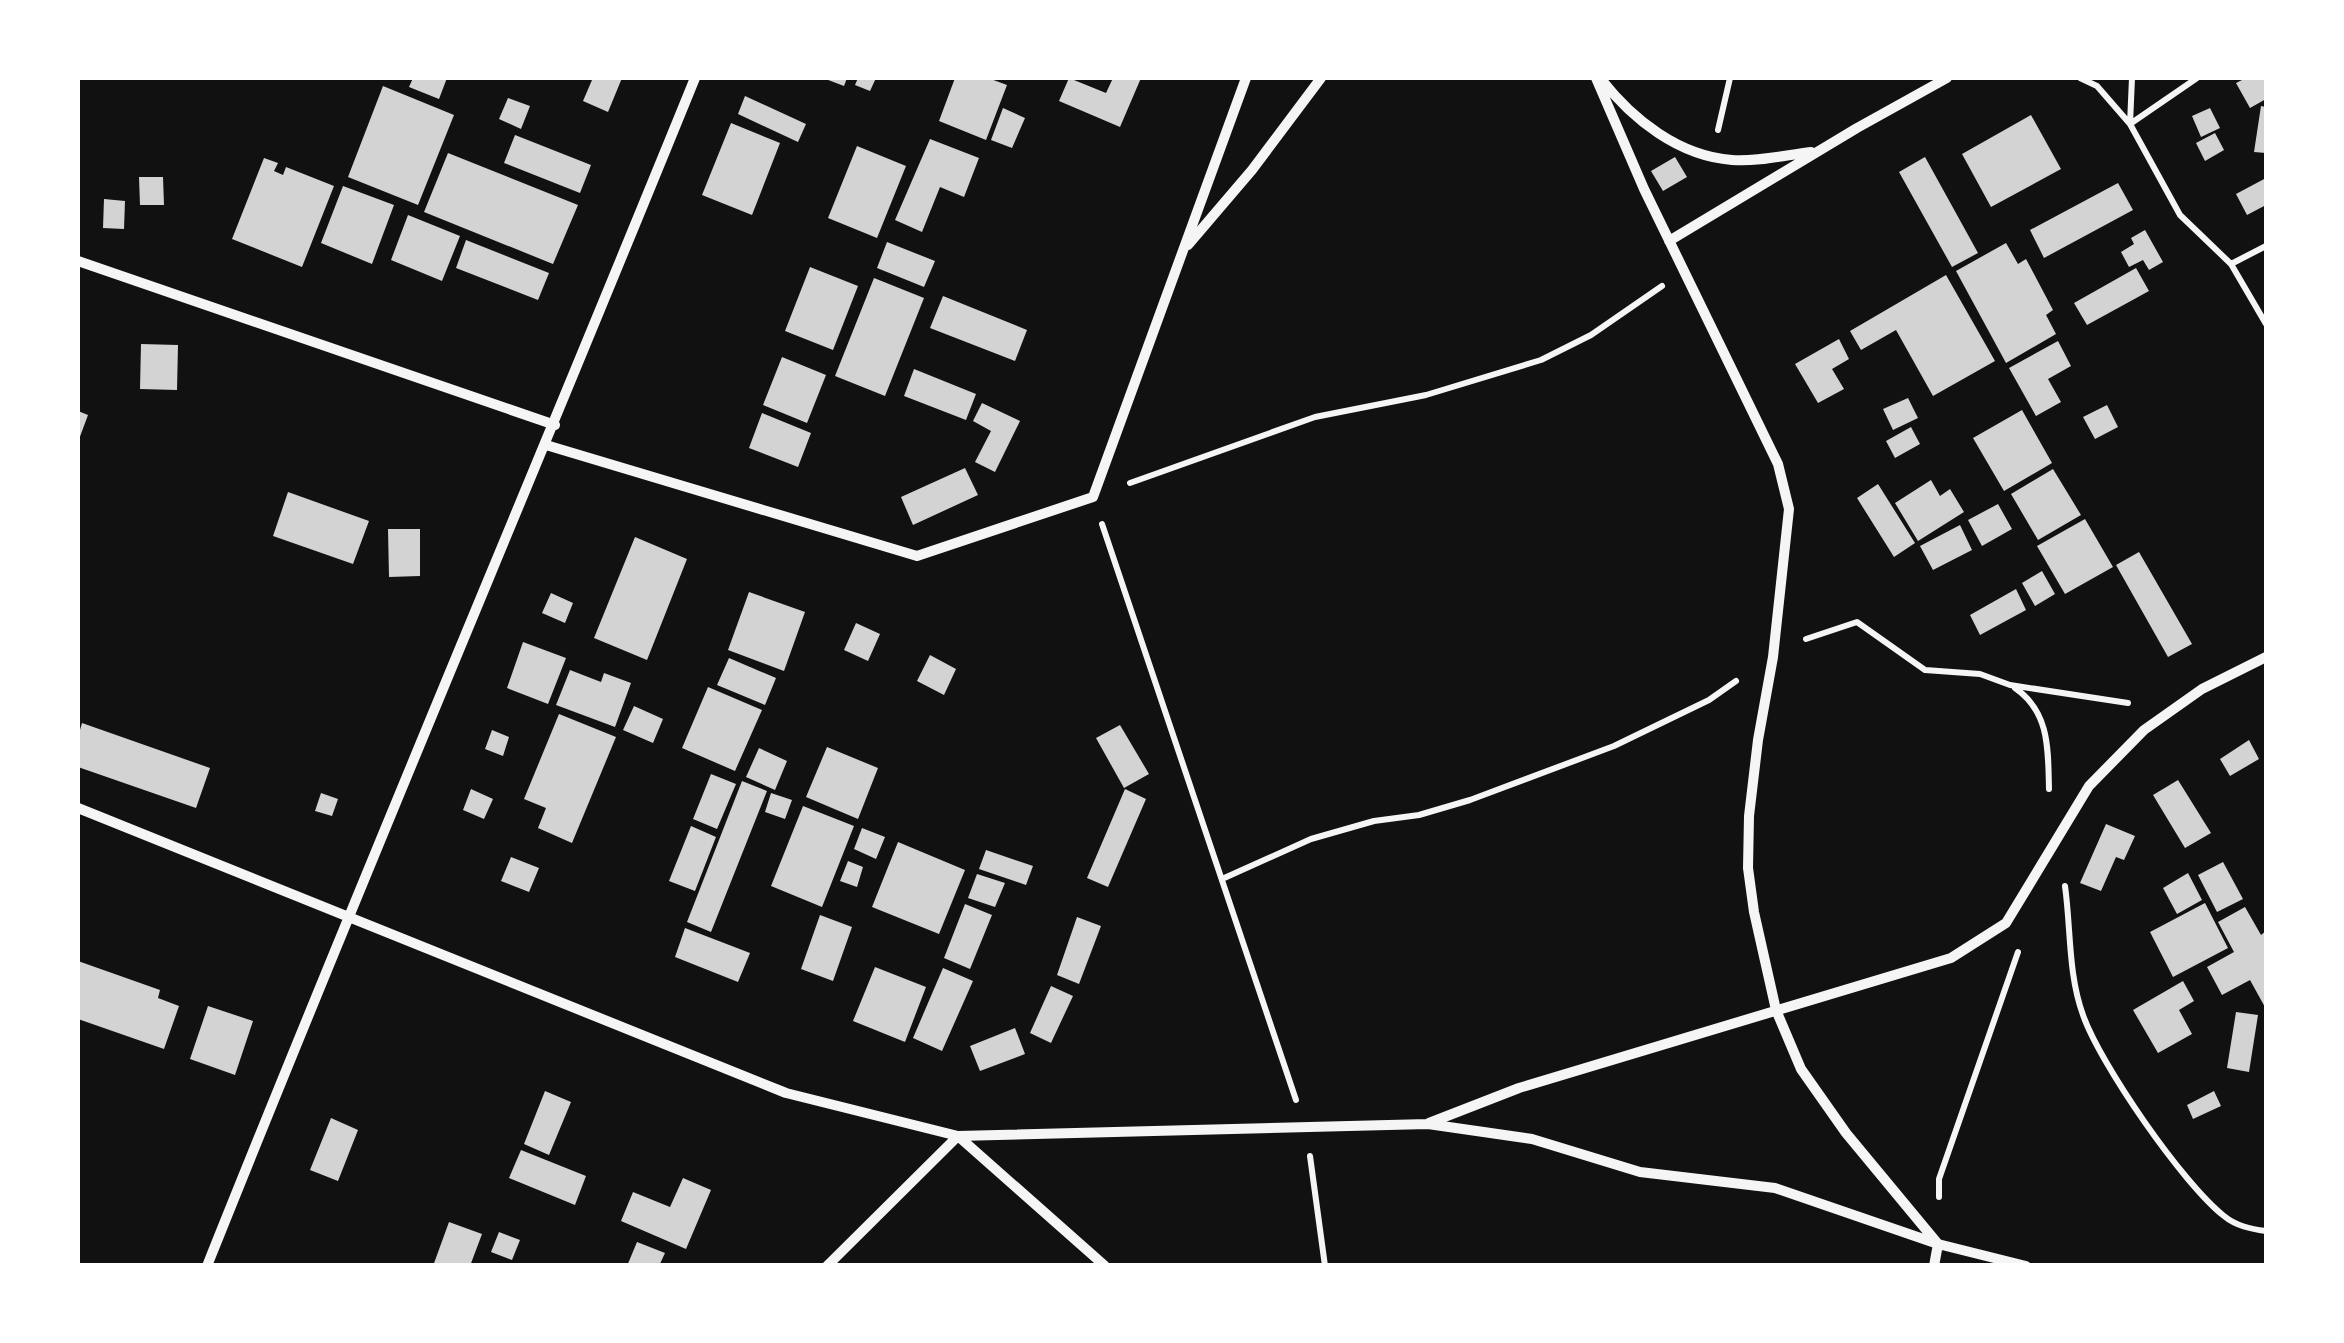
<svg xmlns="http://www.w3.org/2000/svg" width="2344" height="1343" font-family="Poppins,sans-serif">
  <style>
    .building { fill: #d3d3d3 }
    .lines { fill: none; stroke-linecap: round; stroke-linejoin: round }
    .path { stroke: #f5f5f5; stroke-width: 6 }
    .minor { stroke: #f5f5f5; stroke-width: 10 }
  </style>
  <rect width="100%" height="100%" fill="#111"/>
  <path class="building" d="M413,78H447L439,99L409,87Z
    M585,78H622L608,112L583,101L592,80Z
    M823,78H847L844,86Z
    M858,78H876L870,91L855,85Z
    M955,78H988L1007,85L986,140L939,121Z
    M1069,78L1106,93L1113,78H1141L1120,127L1059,101Z
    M2246,78H2266V99L2250,108L2236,83Z
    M383,86L454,115L418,205L348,177Z
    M745,96L806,124L798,142L738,114Z
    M508,98L530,106L521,129L499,119Z
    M2261,106L2266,107V153L2254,152Z
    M1003,108L1025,118L1012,148L991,140Z
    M2210,108L2220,128L2201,137L2192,116Z
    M2031,115L2061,169L1991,207L1962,154Z
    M731,123L780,143L752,215L702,195Z
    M2215,133L2224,150L2205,161L2196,143Z
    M515,135L591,165L580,193L504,163Z
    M930,139L979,158L964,197L940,187L922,232L895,220Z
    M857,146L906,166L877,238L828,218Z
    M448,153L578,205L553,264L424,212Z
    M1675,157L1687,177L1663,191L1651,171Z
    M1925,157L1978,253L1952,267L1899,172Z
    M264,158L278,163L274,171L283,175L286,167L334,186L302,267L232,239Z
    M139,177H163L164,205H140Z
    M2266,178V205L2247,215L2236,194Z
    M2118,183L2133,210L2044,258L2030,230Z
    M343,186L394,205L372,264L321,243Z
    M104,199L125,201L124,229L103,228Z
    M408,215L460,236L442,281L391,260Z
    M2145,230L2163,262L2149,270L2143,260L2129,267L2121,252L2134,244L2131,238Z
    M466,240L549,273L538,300L456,268Z
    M887,242L935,261L924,287L877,268Z
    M2006,243L2018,264L2026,259L2053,310L2046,315L2056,334L2006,363L1956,271Z
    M810,267L858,286L833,350L785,331Z
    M2136,268L2149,291L2087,325L2074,303Z
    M1946,275L1995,361L1933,396L1896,330L1861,350L1850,331Z
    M874,278L924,298L885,396L835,376Z
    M943,296L1027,330L1015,361L930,328Z
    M1839,339L1849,359L1832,369L1844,389L1818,403L1795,364Z
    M2058,341L2071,366L2048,379L2061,402L2036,416L2009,368Z
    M141,344L178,345L177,390L140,389Z
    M782,357L826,375L807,423L763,405Z
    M914,369L976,394L966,420L904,396Z
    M1908,398L1918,418L1893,430L1883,409Z
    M982,403L1020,421L995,472L975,462L991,431L973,421Z
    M2107,405L2118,427L2095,439L2083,417Z
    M2022,410L2052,463L2004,491L1973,438Z
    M78,411L88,415L78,442Z
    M762,413L811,433L798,467L749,448Z
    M1911,427L1920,444L1895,458L1886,441Z
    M965,468L978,495L913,525L901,497Z
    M2053,469L2081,515L2038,540L2011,494Z
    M1931,480L1940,496L1950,489L1964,512L1918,541L1895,503Z
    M1878,484L1915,543L1894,557L1857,498Z
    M288,492L369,521L353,564L273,536Z
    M1998,504L2012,529L1982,546L1968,520Z
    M2085,519L2113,567L2065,594L2037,546Z
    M1960,525L1972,550L1933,570L1920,546Z
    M388,529H420V576L389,577Z
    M635,537L687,559L647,660L594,638Z
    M2139,552L2192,644L2168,657L2116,565Z
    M2042,571L2055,594L2035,606L2022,583Z
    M2016,589L2026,610L1980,635L1970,615Z
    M749,592L805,612L784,671L728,650Z
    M551,593L573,603L565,623L542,613Z
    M856,623L880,634L868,661L844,650Z
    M523,642L566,658L548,704L507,688Z
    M930,655L956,669L944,695L917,681Z
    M729,658L776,678L765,705L717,685Z
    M570,670L601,682L604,673L631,683L615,727L556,705Z
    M708,687L762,710L735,771L682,748Z
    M634,706L663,719L653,743L623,730Z
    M559,714L616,737L572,843L538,828L546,808L524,799Z
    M82,723L210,768L196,808L78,767V737Z
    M1120,725L1149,774L1124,788L1096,738Z
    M492,730L509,737L503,756L485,749Z
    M2249,740L2259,759L2230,776L2220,759Z
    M827,747L878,768L858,819L806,797Z
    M759,748L787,761L775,790L746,777Z
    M711,774L736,784L717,829L693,819Z
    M2178,780L2211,833L2185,848L2153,795Z
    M742,781L767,791L711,932L687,922Z
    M471,789L493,799L484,819L463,810Z
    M1125,789L1146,799L1108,887L1087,878Z
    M321,793L338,799L332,816L315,811Z
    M771,793L792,800L785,819L765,812Z
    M803,806L854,826L822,907L771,886Z
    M2106,824L2135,836L2124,860L2116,857L2101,891L2080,883Z
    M691,826L716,837L695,891L669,881Z
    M862,828L885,837L876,859L854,849Z
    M898,842L965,870L939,934L872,907Z
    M986,850L1033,866L1026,885L979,869Z
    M511,857L539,868L529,892L501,881Z
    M848,861L863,867L857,887L840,881Z
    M2223,862L2243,899L2217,912L2198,875Z
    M2188,873L2202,900L2177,914L2163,888Z
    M977,874L1005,883L995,907L968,898Z
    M2205,903L2228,948L2173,977L2150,932Z
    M965,904L992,915L970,969L944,958Z
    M2245,907L2261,935L2266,931V1009L2250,980L2222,995L2207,967L2234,952L2218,922Z
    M820,915L852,927L833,981L801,969Z
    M1077,917L1101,926L1079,984L1057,975Z
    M685,928L750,953L738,982L675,957Z
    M78,961L160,990L158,998L179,1006L164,1049L78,1019Z
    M875,967L926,987L905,1042L853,1021Z
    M943,968L973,981L942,1051L913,1038Z
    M2183,981L2194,1001L2179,1010L2192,1034L2158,1053L2133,1010Z
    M1051,986L1073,996L1051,1043L1030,1033Z
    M208,1006L253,1021L235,1075L190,1059Z
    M2236,1012L2258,1015L2249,1072L2227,1068Z
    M1015,1028L1025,1054L980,1071L970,1046Z
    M545,1091L571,1102L549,1155L524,1144Z
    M2214,1091L2221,1106L2193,1119L2187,1105Z
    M331,1118L358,1130L338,1181L310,1170Z
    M521,1150L586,1176L575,1205L509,1178Z
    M683,1178L711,1190L686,1249L621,1221L633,1192L670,1207Z
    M449,1222L482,1234L470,1266H433Z
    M499,1232L520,1240L512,1260L491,1252Z
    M637,1242L665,1253L659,1266H627Z"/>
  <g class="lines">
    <path class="path" d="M2080,78L2097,86L2130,124L2197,78
      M2132,78L2130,124L2180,215L2231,264L2266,324
      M1718,130L1730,78
      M2231,264L2266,246
      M1130,483L1315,417L1426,395L1541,360L1591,335L1662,286
      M1102,524L1296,1100
      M1806,639L1857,622L1925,670L1980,674L2010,685L2128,703
      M2015,688C2050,712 2048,750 2049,789
      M1222,879L1311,839L1374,821L1419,815L1470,800L1614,746L1709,700L1736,681
      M2065,886C2071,929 2068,974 2083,1015C2100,1064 2183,1184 2224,1216C2236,1226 2251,1229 2266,1231
      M1310,1156L1325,1266
      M1939,1197V1179L2018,952"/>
    <path class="minor" d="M1596,78L1644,189L1778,464L1789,509L1773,657L1758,740L1749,816L1748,868L1754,912L1776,1010L1801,1069L1846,1133L1938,1244L1934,1266
      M1601,79C1633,120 1679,156 1732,160C1758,162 1786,155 1811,152
      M1669,241L1857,128L1947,78
      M1188,245L1252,170L1321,78
      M78,261L555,425
      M546,445L917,556L1093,497L1246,78
      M78,808L786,1093L958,1136L1428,1124L1532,1139L1640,1172L1775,1188L1938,1244L2026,1266
      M1429,1123L1519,1088L1951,958L2006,923L2089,786L2144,730L2202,689L2266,657
      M207,1266C366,868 534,474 695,78
      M827,1266L958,1136L1105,1266"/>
  </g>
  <rect width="2344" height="1343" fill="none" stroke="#ffffff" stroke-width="160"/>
</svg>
